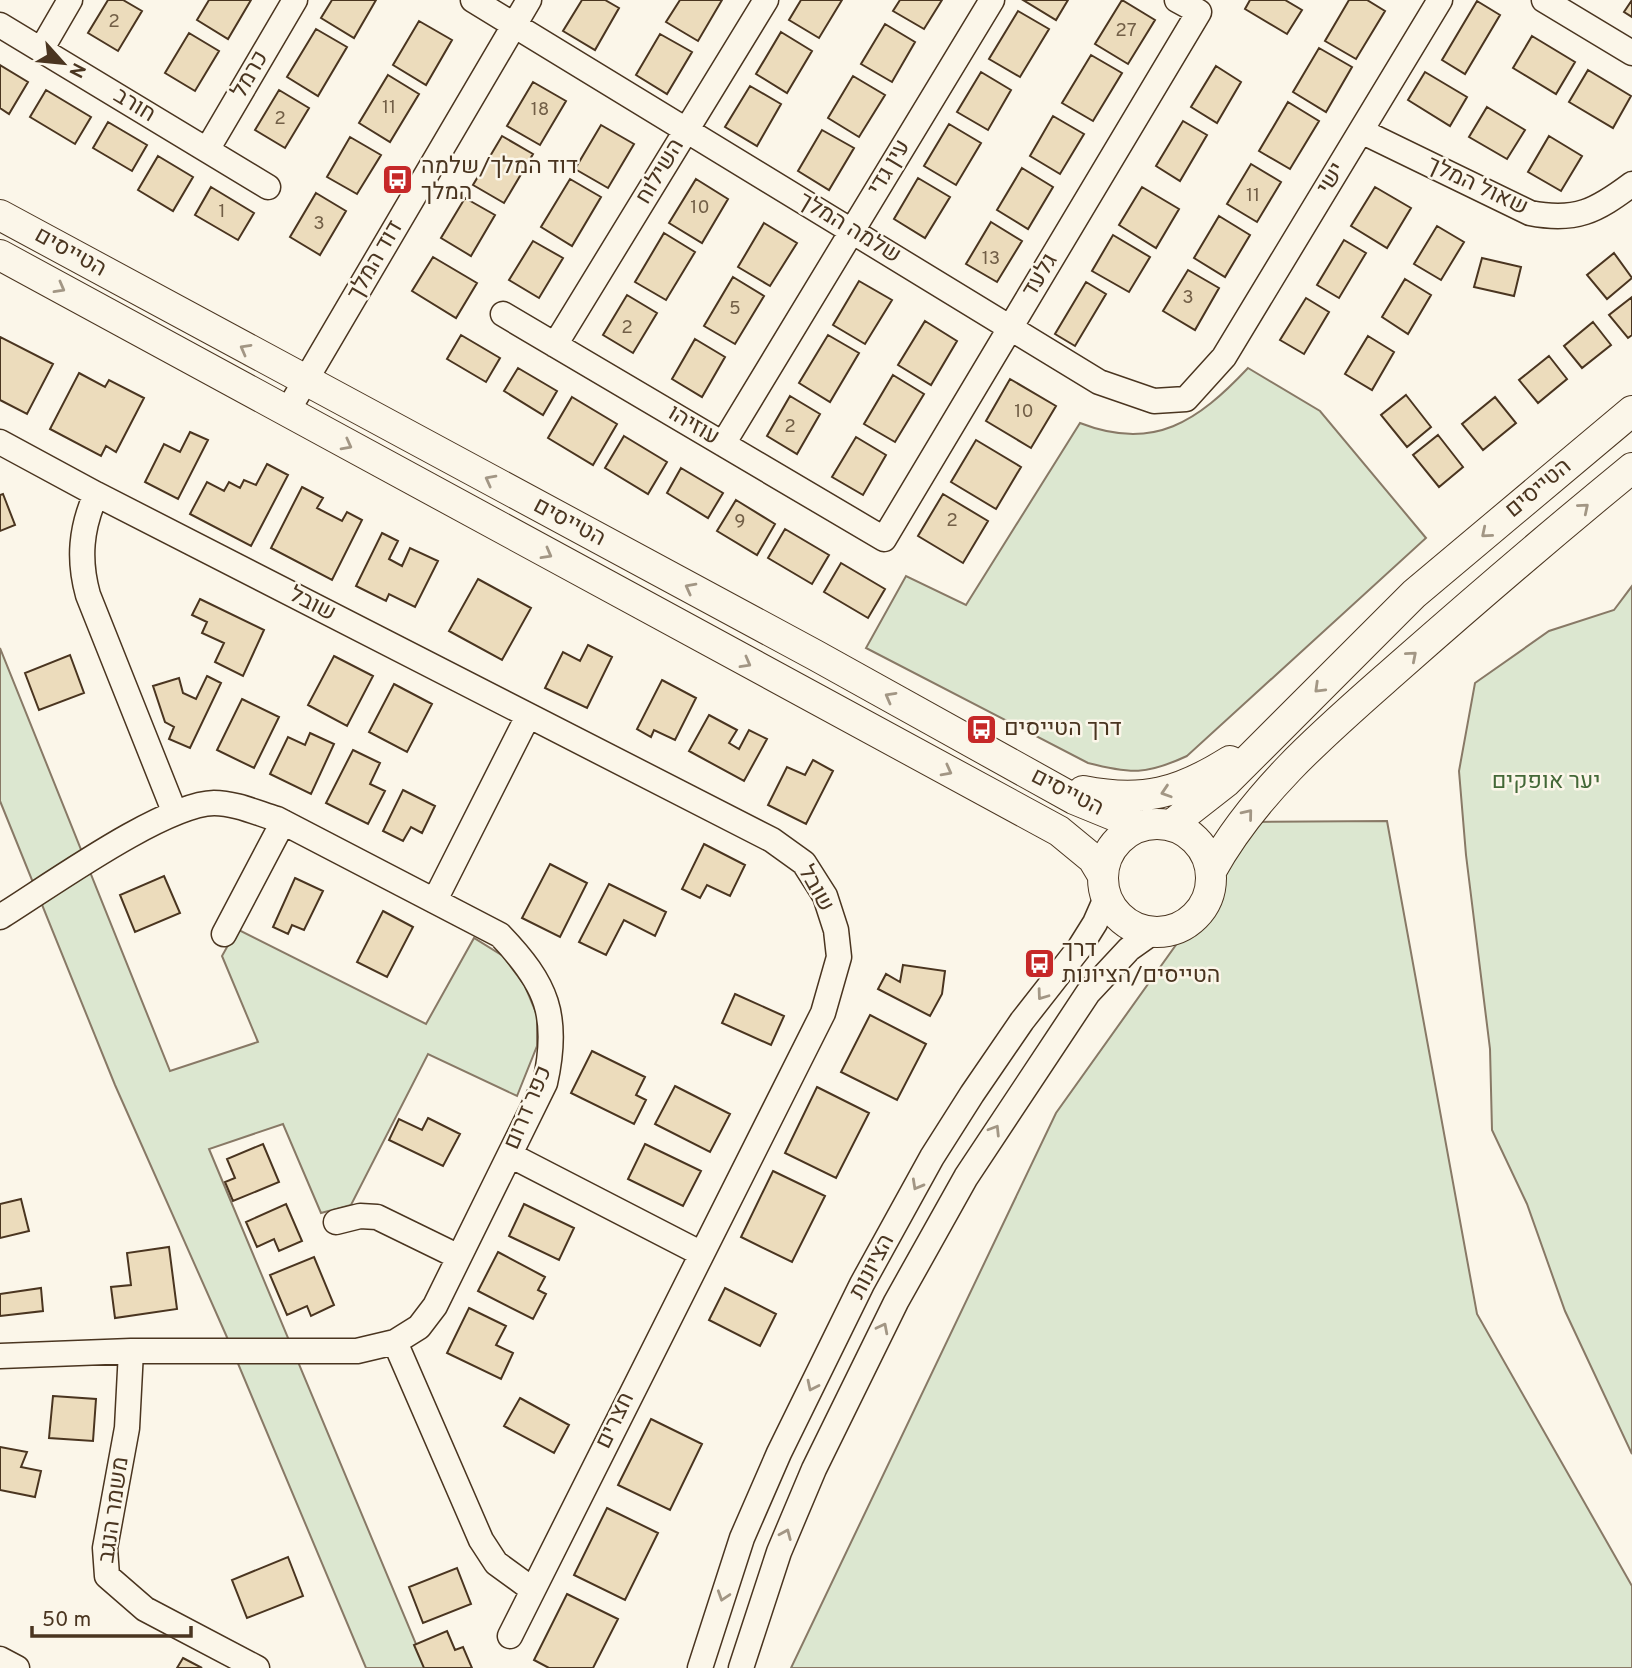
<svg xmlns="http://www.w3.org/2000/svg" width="1632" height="1668" font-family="Overpass,Heebo,sans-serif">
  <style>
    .green { fill: #dce7d0; stroke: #887966; stroke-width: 2 }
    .building { fill: #ecdcbc; stroke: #4a3520; stroke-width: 2 }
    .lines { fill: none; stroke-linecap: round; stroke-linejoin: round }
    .minor-casing { stroke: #4a3520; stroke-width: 27 }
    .major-casing { stroke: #4a3520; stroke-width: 32 }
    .minor { stroke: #fbf6e9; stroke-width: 24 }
    .major { stroke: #fbf6e9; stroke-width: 30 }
    .oneway { stroke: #a29684 }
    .labels { text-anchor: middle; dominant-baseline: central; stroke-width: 5; stroke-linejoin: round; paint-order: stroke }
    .number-label { font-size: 19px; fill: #725f47 }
    .street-label { font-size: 23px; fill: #4a3520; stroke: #fbf6e9 }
    .poi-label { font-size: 23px; fill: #4a3520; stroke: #fbf6e9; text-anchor: start }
    .park-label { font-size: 23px; fill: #436837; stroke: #fbf6e9 }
  </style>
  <rect width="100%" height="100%" fill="#fbf6e9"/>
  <path class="green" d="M1248,368L1320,411L1426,538L1187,756C1146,775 1131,774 1088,763L866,648L906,576L966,605L1080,423C1154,452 1198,421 1248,368Z
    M1632,586V1454L1565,1311L1527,1204L1492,1130L1490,1049L1466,855L1459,771L1475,683L1549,631L1614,610Z
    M0,648L170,1071L258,1042L222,956L237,929L426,1024L474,938L503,956L525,986L537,1015V1046L517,1096L428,1054L351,1205L321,1213L283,1124L209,1149L426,1668H366L226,1335L115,1085L0,801Z
    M1387,821L1477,1314L1632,1586V1668H791L1056,1113L1208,900L1252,822Z"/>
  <path class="building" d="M108,0H123L142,11L118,51L88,33Z
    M209,0H251L228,39L197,20Z
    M332,0H376L354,38L321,18Z
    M582,0H605L619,8L595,50L563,31Z
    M680,0H722L698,41L666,22Z
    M801,0H842L819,38L789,20Z
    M900,0H942L924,29L893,11Z
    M1023,0H1068L1056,20Z
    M1122,0L1155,20L1128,64L1095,44Z
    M1250,0H1285L1302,10L1287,34L1245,9Z
    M1349,0H1367L1385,11L1356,59L1325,41Z
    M1632,0V17L1624,12Z
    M1477,1L1500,15L1465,74L1442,60Z
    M1018,11L1049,29L1020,77L989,59Z
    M419,21L452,40L426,85L393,65Z
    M885,24L915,42L892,82L861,64Z
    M316,29L347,47L318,96L287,77Z
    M781,32L812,51L787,93L756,74Z
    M189,33L219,51L195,91L165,73Z
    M660,34L692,52L667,94L636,75Z
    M1532,36L1575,62L1556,94L1513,68Z
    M1319,48L1352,67L1326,112L1293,92Z
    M1091,55L1122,73L1093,121L1062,103Z
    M0,65L28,82L9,114L0,108Z
    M1216,66L1241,82L1217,123L1191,107Z
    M1588,70L1631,96L1613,128L1569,102Z
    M981,72L1011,90L988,130L957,112Z
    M1425,72L1467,97L1450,126L1408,100Z
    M388,75L419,94L390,142L359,123Z
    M853,76L885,95L859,137L828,118Z
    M533,82L566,101L540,145L507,126Z
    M750,86L781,104L757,146L725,127Z
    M46,90L91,117L75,144L30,117Z
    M279,90L309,108L285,148L255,130Z
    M1288,102L1319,121L1290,169L1259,151Z
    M1487,107L1525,130L1507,159L1469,137Z
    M1053,116L1084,134L1060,174L1030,156Z
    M1183,121L1207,135L1180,181L1156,166Z
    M108,122L147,145L132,171L93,148Z
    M949,124L981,143L956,185L924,166Z
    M601,125L634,144L608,188L575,169Z
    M822,130L854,148L829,190L798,171Z
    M502,136L533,154L504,203L473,185Z
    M1549,136L1582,156L1561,191L1528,172Z
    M350,137L381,155L357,194L327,177Z
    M158,156L193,177L173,211L138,190Z
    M1251,164L1281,182L1257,222L1227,204Z
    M1022,168L1053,187L1028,229L997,210Z
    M918,178L950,197L925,238L894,219Z
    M570,179L601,197L572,246L541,227Z
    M696,179L728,199L702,243L669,223Z
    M211,187L254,213L238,240L195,215Z
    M1142,187L1179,209L1156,248L1119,225Z
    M1375,187L1411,208L1387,248L1351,226Z
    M316,193L346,211L320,255L290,237Z
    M465,198L495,215L471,256L441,238Z
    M1219,216L1250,235L1225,277L1194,258Z
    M991,222L1022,241L997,282L966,264Z
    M764,223L797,243L770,286L738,267Z
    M1437,226L1464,242L1441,280L1414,264Z
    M664,233L695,252L666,300L635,282Z
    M1113,235L1150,257L1129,292L1092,271Z
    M1344,240L1366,253L1339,298L1317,285Z
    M533,241L563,258L539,298L509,280Z
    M1614,253L1632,278L1607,299L1587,275Z
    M433,257L477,283L456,318L412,291Z
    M1482,258L1521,267L1514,296L1474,287Z
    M1188,270L1219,288L1195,330L1163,311Z
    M733,277L764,296L735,344L704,326Z
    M1405,279L1431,295L1408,334L1382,317Z
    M859,281L892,300L865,344L833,325Z
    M1086,282L1106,294L1075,346L1055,334Z
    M627,295L657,313L633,353L603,335Z
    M1632,297V335L1628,338L1609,315Z
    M1306,298L1329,312L1304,354L1280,340Z
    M925,321L957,341L931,385L898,365Z
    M1593,322L1611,345L1582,368L1564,346Z
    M461,335L500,358L486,382L447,359Z
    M828,335L859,353L830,402L799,383Z
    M1368,336L1394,352L1372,390L1345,374Z
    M0,337L53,364L27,414L0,400Z
    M695,339L725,357L702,397L672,379Z
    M1549,356L1567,379L1538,403L1519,380Z
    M518,368L557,391L543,415L504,391Z
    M79,373L105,387L109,380L144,398L116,452L106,446L101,456L50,429Z
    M893,375L924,394L895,442L864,424Z
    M1010,379L1056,406L1031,448L986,421Z
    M1406,395L1431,427L1407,447L1381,415Z
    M790,396L820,414L797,454L767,436Z
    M572,397L617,424L593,465L548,438Z
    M1495,397L1516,423L1483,450L1462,424Z
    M190,432L208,440L178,499L145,482L164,444L180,452Z
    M1438,435L1463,467L1439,487L1413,455Z
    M624,436L667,462L648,494L605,468Z
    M856,437L886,455L863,495L832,477Z
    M976,440L1021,467L996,509L951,482Z
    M267,464L288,475L251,546L190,514L207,482L224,491L229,482L240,488L244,480L256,485Z
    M681,468L723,493L708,518L667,493Z
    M302,487L323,498L317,508L342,521L347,512L362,520L332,580L271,548Z
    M3,494L15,525L0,531V495Z
    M943,494L988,521L963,563L918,536Z
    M736,500L775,524L757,555L717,531Z
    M785,529L829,555L812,584L768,558Z
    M382,533L398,541L389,559L402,566L410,548L438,561L415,607L389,594L386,601L356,586Z
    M841,563L885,589L868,618L824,592Z
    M478,579L531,608L502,660L449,631Z
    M200,599L264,630L243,676L215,662L224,643L202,633L207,622L192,615Z
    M588,645L612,657L587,708L545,688L563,652L580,661Z
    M70,655L84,693L39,710L25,673Z
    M334,656L373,676L347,726L308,705Z
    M207,676L221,683L190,748L169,739L174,727L165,722L153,686L179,678L183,693L196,699Z
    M662,680L696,698L675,740L654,730L651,737L637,729Z
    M394,684L432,704L407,752L369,732Z
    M242,699L279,717L254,768L217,750Z
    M709,715L737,730L729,743L739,749L749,730L767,739L744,781L689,751Z
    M310,733L334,744L311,794L270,774L288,737L305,745Z
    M353,750L380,763L370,784L385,791L368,824L326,803Z
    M813,760L833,771L806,824L768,805L787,767L805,775Z
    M403,790L435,806L422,833L411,827L403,841L383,831Z
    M704,844L745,865L730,896L707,885L700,898L682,889Z
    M550,864L587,883L560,937L522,918Z
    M164,876L180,913L135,932L120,895Z
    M295,878L323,891L304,930L292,925L288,934L273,927Z
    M609,884L666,912L655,936L624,920L606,955L579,942Z
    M383,911L413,927L387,977L357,962Z
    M903,965L945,971L942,994L930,1016L878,989L886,974L900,982Z
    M735,994L784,1016L771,1045L722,1023Z
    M870,1015L926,1044L897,1100L841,1072Z
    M592,1051L645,1077L636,1095L646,1100L634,1124L571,1093Z
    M675,1086L730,1114L710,1152L655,1124Z
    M817,1087L869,1113L836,1178L785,1153Z
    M428,1118L460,1134L443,1166L389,1140L399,1119L422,1130Z
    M263,1144L279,1182L233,1201L225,1182L235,1178L227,1159Z
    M645,1144L701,1171L683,1206L628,1179Z
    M773,1171L825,1196L792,1262L741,1237Z
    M21,1199L29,1231L0,1238V1204Z
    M286,1204L302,1241L279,1251L274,1239L257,1247L246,1222Z
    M524,1204L574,1228L559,1260L509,1236Z
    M169,1247L177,1309L115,1318L111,1287L131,1285L127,1253Z
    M498,1252L545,1277L538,1290L546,1294L533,1319L478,1291Z
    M314,1257L334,1305L311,1316L307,1306L287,1315L270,1275Z
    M41,1288L43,1311L0,1316V1294Z
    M725,1288L776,1314L760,1346L709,1320Z
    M469,1308L506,1326L496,1345L513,1353L501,1379L447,1353Z
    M53,1396L96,1399L93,1441L49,1438Z
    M520,1398L569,1425L554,1453L504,1426Z
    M651,1419L702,1444L670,1510L618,1485Z
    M0,1447L27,1452L21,1467L41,1471L35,1497L0,1490Z
    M607,1508L658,1533L625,1600L574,1575Z
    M288,1557L303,1596L247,1618L232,1580Z
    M457,1568L471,1604L423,1623L409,1587Z
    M567,1594L618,1619L593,1668H549L534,1660Z
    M447,1631L455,1650L463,1647L472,1668H424L414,1645Z
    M183,1658L202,1668H177Z"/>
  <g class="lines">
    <defs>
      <path id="minor" d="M473,0L1099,382L1154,401L1186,399L1224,357L1440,0
        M1544,0L1632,53
        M0,25L268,187
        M41,50L70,0
        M1361,131L1530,213C1576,222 1596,211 1632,184
        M207,150L295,0
        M503,314L884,539L1199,12L1177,0
        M555,345L766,0
        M287,412L529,0
        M0,442L96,494L772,840L804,863L825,896L836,930L839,957L823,1013L510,1636
        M723,444L992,0
        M96,494C81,528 78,559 88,595L174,811
        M435,900L528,716
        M0,917C47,888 163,804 214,803C235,803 257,813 277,819L500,935C547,984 560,1016 545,1083L435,1306L419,1327L395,1342L357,1351H131L0,1356
        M224,934L283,822
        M510,1155L700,1253
        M336,1222L360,1216L377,1217L459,1257
        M395,1342L481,1540L496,1563L533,1590
        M131,1351L127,1428L105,1548L107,1576L145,1609L257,1668
        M0,1659L17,1668
        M700,1668L742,1538L779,1453L862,1284L932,1157L972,1094L1022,1021L1080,947L1095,923L1106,898
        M741,1668L779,1552L814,1469L896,1302L966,1177L1088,993L1129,949L1153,932"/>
      <path id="major" d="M0,215L815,655L1074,799L1140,826
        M0,255L1059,831L1093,859L1102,874
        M1083,791C1143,803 1179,793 1230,761
        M1103 878a54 54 0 1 1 108 0a54 54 0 1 1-108 0Z
        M1171,825L1226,782L1414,594L1632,411
        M1211,871C1256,789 1332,726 1401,665C1477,598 1554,532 1632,468"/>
    </defs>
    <use href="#minor" class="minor-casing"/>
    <use href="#major" class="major-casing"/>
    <use href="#minor" class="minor"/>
    <use href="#major" class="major"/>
  </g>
  <defs><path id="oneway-chevron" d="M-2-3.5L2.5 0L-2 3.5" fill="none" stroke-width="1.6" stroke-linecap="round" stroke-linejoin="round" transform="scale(1.75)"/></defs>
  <g class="oneway">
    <use href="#oneway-chevron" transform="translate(60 288) rotate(29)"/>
    <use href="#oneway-chevron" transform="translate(245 349) rotate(-151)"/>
    <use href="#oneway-chevron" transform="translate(347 445) rotate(28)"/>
    <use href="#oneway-chevron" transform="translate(490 480) rotate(-152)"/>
    <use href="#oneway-chevron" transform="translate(1584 508) rotate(-40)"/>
    <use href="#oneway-chevron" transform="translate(1486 533) rotate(140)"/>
    <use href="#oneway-chevron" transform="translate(547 554) rotate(29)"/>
    <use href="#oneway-chevron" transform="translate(690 588) rotate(-152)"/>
    <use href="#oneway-chevron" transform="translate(1412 656) rotate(-41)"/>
    <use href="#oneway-chevron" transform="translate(746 663) rotate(29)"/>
    <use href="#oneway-chevron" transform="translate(1319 688) rotate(136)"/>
    <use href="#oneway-chevron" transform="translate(890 697) rotate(-151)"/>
    <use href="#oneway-chevron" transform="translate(947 771) rotate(28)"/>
    <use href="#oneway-chevron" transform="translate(1166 792) rotate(162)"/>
    <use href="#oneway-chevron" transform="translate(1248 814) rotate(-51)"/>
    <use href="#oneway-chevron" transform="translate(1042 995) rotate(126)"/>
    <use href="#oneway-chevron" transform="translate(995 1130) rotate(-58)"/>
    <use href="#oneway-chevron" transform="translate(917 1185) rotate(119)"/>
    <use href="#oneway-chevron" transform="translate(883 1328) rotate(-63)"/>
    <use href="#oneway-chevron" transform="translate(812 1386) rotate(116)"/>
    <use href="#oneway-chevron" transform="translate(786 1534) rotate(-67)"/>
    <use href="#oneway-chevron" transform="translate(723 1596) rotate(108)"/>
  </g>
  <defs>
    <symbol id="bus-square" viewBox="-11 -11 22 22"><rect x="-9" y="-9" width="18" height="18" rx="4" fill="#c62828" stroke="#fbf6e9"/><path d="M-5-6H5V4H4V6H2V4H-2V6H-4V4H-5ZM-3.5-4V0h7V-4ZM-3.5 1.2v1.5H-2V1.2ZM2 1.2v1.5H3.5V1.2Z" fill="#fff"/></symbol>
  </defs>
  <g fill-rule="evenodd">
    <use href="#bus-square" x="380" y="162" width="35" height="35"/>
    <use href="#bus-square" x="964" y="712" width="35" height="35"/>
    <use href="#bus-square" x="1022" y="946" width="35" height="35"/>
  </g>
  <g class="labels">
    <g class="number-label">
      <text x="114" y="22">2</text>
      <text x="1126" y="31">27</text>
      <text x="389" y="108">11</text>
      <text x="540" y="110">18</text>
      <text x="280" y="119">2</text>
      <text x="1253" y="196">11</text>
      <text x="700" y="208">10</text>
      <text x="222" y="212">1</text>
      <text x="319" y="224">3</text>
      <text x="991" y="259">13</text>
      <text x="1188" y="298">3</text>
      <text x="735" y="309">5</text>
      <text x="627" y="328">2</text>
      <text x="1024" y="412">10</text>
      <text x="790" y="427">2</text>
      <text x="952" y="521">2</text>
      <text x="740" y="522">9</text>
    </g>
    <g class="street-label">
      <text transform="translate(251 75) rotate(-60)">כרמל</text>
      <text transform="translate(134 106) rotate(31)">חורב</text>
      <text transform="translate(890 168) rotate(-59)">עין גדי</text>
      <text transform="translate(661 172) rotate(-59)">השילוח</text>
      <text transform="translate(1332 179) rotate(-59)">ישי</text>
      <text transform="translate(1477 187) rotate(25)">שאול המלך</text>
      <text transform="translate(849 229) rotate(31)">שלמה המלך</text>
      <text transform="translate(70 253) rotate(29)">הטייסים</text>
      <text transform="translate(376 261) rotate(-60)">דוד המלך</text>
      <text transform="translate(1041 276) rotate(-59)">גלעד</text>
      <text transform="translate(693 426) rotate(31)">עוזיהו</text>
      <text transform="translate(1539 489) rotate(-40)">הטייסים</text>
      <text transform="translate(569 523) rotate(28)">הטייסים</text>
      <text transform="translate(312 605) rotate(27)">שובל</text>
      <text transform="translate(1067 793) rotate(27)">הטייסים</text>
      <text transform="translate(815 889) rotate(61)">שובל</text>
      <text transform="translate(529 1108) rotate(-67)">כפר דרום</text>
      <text transform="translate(873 1267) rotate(-62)">הציונות</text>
      <text transform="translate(616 1421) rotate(-64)">חצרים</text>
      <text transform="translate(115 1510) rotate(-82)">משמר הנגב</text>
    </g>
    <g class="poi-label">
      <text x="421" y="167">דוד המלך/שלמה<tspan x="421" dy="26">המלך</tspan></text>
      <text x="1004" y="729">דרך הטייסים</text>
      <text x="1062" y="950">דרך<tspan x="1062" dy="26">הטייסים/הציונות</tspan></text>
    </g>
    <g class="park-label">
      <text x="1546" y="782">יער אופקים</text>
    </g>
  </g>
  <g transform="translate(63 63) rotate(117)" stroke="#fbf6e9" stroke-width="5" paint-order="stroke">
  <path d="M0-5L12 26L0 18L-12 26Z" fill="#4a3520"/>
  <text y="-10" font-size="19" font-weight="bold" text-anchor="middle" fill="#4a3520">N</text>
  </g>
  <path d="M32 1626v10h159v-10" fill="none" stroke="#4a3520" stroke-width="3.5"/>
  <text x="42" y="1626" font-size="21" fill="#4a3520" stroke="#fbf6e9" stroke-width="5" paint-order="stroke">50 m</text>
</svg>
